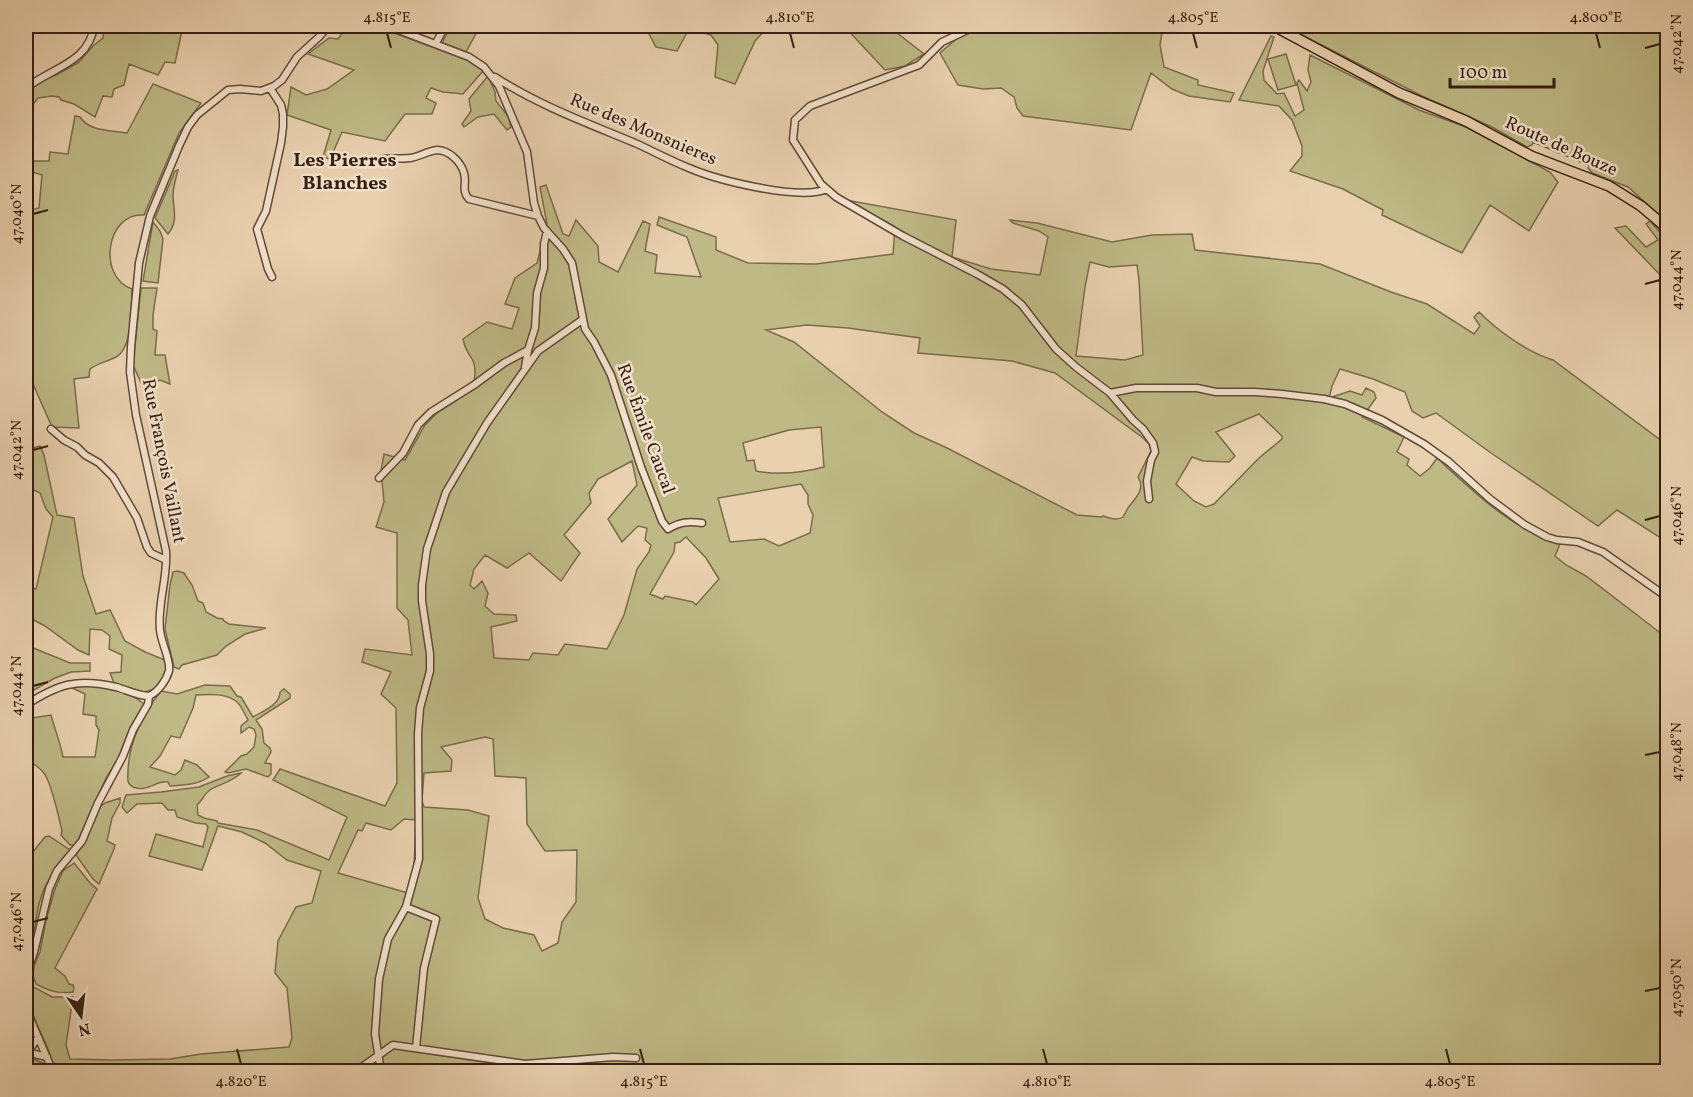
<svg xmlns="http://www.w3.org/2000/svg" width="1693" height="1097" font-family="Vollkorn,serif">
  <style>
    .green { fill: #beb985; stroke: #7a6c4c; stroke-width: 1.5; fill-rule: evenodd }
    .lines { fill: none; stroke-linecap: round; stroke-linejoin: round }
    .minor-casing { stroke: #624a39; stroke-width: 9 }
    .primary-casing { stroke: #351e12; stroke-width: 12 }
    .minor { stroke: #f1e0ca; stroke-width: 6 }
    .primary { stroke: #e9d0ae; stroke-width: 9 }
    .ticks { fill: none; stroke: #351e12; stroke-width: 2 }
    .labels { text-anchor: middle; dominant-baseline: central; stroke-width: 5; stroke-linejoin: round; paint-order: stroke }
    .street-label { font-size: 18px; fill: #351e12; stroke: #f1e0ca }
    .neighbourhood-label { font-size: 20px; font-weight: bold; fill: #351e12; stroke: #f1e0ca }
    .neatline { fill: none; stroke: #351e12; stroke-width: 2 }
    .ticks-label { font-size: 15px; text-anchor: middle; fill: #351e12 }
  </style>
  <rect width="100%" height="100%" fill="#e9d0ae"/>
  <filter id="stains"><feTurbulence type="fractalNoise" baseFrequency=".00333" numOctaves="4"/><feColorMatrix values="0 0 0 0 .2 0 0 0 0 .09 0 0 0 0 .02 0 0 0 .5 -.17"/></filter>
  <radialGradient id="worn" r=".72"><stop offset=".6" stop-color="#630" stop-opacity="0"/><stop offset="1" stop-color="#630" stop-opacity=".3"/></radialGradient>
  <path class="green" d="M104,26H183L175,63L165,62L158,75L129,64L124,85L114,89L112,97L103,96L95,117L74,104L61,100L59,97L52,96L38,98L31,107L26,109V92L47,78L56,75L78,63L93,46L103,38Z
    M347,26H375L468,60L483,71L463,94L443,92L431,88L426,98L436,103L432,114H405L385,141L342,132L330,159L323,157L331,130L287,115L291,87L306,95L327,89L354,70L308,54L329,38L338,39Z
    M451,26H480L466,52L442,43Z
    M651,26H769L755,41L735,84L715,77L718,45L711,35L689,29L677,51L656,47L649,34Z
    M844,26H888L924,54L905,66L885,70Z
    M987,26H1163L1160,45L1164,67L1198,80V85L1234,93L1230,102L1189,96L1172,89L1151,73L1131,130L1023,116L1017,108L1014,97L1001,88L983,89L958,85L940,53L960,36Z
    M1284,26H1667V222L1628,187L1592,173L1588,168L1590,166L1533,142L1532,145L1527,147L1492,127L1422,96Z
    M1271,36L1274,37L1263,71L1264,80L1277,94L1284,93L1295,116L1304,110L1297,83L1299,80L1307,91L1311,82L1308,70L1310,55L1419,110L1466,127L1550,172L1558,182L1529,231L1490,205L1462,253L1382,215L1383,210L1343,189L1290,171L1302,156V146L1292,120L1279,106L1239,100Z
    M1286,54L1296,85L1278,90L1268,59Z
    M488,76L495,92L496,101L508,116L511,127L507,130L494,114L478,117L464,127L462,124L471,111L469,99Z
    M153,84L201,103L179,133L144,215C106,212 97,277 132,289C131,306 133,348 116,357C107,362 98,363 90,369L89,377L74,379L79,428L52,427L26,368V211L39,208L42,175L32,172L33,161H49L50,152L68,154L75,116L80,117C90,132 110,130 127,133Z
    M178,170C176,178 173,187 173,195C173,209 179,221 168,234L155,218L175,171Z
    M546,185L563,234L569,236L576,220L598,246L599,262L618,272L643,221L650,224L645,251L657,255L655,273L701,277L687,237L657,225L659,217L716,237V250L748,263L816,264L893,254L895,227L846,200L956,220L952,257L991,269L1040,275L1048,237L1039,231L1013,223L1010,220L1037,223L1112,242L1152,235L1192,234L1195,250L1320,264L1391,292L1427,304L1474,334L1480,326L1474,317L1479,312C1498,331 1527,352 1553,360L1667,445V542L1617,510L1598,526L1491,453L1436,413L1423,418L1412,411L1405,392L1373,379L1340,369L1332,386L1329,398L1350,391L1362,395L1366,388L1374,392L1376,398L1362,417L1404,437L1397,452L1409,459L1407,465L1420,476L1430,468L1437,458C1473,491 1512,530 1560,544L1555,556L1566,565L1586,576L1667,638V1071L26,1072V1056L45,1064L50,1054C44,1037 23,1001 27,985H30L52,997H73L66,1045L70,1059L113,1060L170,1059L201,1054L289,1047L292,1038L287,988L275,973L278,941L296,907L312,903L321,871L287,860L265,843L242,832L218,826L202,870L149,856L156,834L203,847L208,827L206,824L196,823L177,817L175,810H168L162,803L137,804L127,813L122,807L126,795L161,792L199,787L227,776L241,773C232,782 220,784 210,790C204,794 202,801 197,805L198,815L204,818L217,821L218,823L257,830L329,860L347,817L273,780L280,769L385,806L397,783L396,708L381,694L391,672L362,662L365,649L412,655L408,620L397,608V533L376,527L384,502L381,471L384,454L405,460L425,425L437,413L472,390C475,380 477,368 472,359C467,350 465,350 463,339L487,322L512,329L519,308L505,304L515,278L537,263L547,224L540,187ZM1090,262L1109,267L1137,265L1139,280L1143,355L1125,360L1076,356L1085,287ZM807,325L848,328L920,338L918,353L1012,361L1055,373L1143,438L1149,444L1151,451L1138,477C1146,490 1135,498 1128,508C1127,510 1124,515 1123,517C1117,521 1109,518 1103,516L1101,517L1077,515L947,448L914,433L882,412L794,342L766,330ZM1259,414L1282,436V439L1259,458L1214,504L1206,507L1194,501L1176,484L1192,457L1203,461L1229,462L1235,456L1216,432ZM821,427L824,467C802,473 779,475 756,471L754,460L747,461L743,443L789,430ZM632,461L637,485L608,519L622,542L638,526L647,528L645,540L651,545L649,552L637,569L624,615L607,649L565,644L558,655L533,653L529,660L494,658L491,627L517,621L516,615L494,614L485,606L488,593L482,581L474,589L470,585L474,569L485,555L507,568L529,553L561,581L580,553L564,535L591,503L589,493L598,479ZM801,484L808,495V504L813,515L810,533L779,546L764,539L730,542L718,498ZM686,537L706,558L719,579L696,605L693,602L665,596L663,599L650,594L674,552L675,543L680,542ZM485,737L493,739L495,776L526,778L527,824L545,851L577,850L576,902L562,922L558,943L542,951L534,935L503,928L485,919L478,898L489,816L468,810L424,807L422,801L424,773L451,771L452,760L441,747ZM404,819L416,820L414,867L408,893L338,873L358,830L362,831L366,823L391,830Z
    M1650,221L1667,240V282L1615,228L1626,226L1646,247L1658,240L1646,224Z
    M153,222L160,231L163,239L158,283L143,281Z
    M141,288H157L153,315V329L157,331L155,355H165L170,384L160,380L143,387L133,365Z
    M40,446L44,455L57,515L74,518L83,576L96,614L110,610L125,641L145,652L165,660L167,668L163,677L155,689L144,692L114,683L110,673L121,672L122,655L109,649L110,636L102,630L90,629L89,655L78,650L45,626L26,616V587L36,589L53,517L46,509L40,493L32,489L27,469L26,468V450Z
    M177,571L184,573L192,585L198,601L203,603L206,612L217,618L223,619L224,621L229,624L266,628L245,634L226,646L217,655L182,665L179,669L174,667L165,629L170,585L173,572Z
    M26,645L70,663H90V671L71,672L55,678L34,690L26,688Z
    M82,685C102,687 128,690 144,704L130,728L118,759L106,778L78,840L74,845H70L61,835L62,831C59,818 51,780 43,772C38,766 31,763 26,757V719L51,715C55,730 60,742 63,757H95L99,730L96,725V716L83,714L85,694L70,687Z
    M205,685L230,686L237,696L241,697L253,717C263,711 280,705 280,692L284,689L290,694V698L256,720L262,729L264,743L270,748L271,752L265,763L271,764V774L268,777L246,769L228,773L225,772L241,756L247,754L254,747L256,735L254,729L249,727L241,733V726L248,720C245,715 242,707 238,703C228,693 209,694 196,695L193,708L180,738L171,736L160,756L150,767L175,775L181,770L185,760L197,765L209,777C197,785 184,785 170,786L168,782C156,780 147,793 133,787C126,784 128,777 128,771C129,741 143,714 161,691L177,694Z
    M120,798V803L112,818L107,841L115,845L114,849L99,884L93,879L76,855L87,837L100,807L105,803Z
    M49,836L70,850C57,865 44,884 39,904C34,924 34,945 26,964V848L33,852L45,837Z
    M74,863L90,883L97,889L55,968L65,976L69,984L73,985L74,988L73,992C58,994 49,991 36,984L33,976L34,966L40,952L46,920L55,889L63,871Z"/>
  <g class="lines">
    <defs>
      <path id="minor" d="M388,26L469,57L484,67L499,86L527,152L534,203L538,216L544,228L563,249L572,263L585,329L594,342L611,375L641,467L662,521L668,529C680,522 688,521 702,523
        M976,26L942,42L919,65L810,106L795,120L793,140L821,184L836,197L903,236L977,274L1003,289L1022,305L1056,349L1076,367L1110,393L1133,420L1143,429L1153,443L1155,452L1151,460L1147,481L1149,499
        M436,43L445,26
        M495,77C538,105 587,123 635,143C653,151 671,161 689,168C717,180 799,201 827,189
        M26,88C51,68 89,63 94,26
        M270,88L281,105L283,114V127L281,143L266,211L257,229L268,269L272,277
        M382,159C391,158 400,159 410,158C419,157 427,151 437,150C449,150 461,162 464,173C467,183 461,191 469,199L538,216
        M525,367L528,350L535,328L537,293L544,268V244L547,231
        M1110,393L1136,388H1197L1216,392H1255L1282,394L1324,399L1345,404L1382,420L1424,444L1449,462L1490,499L1525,525L1547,537L1557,540L1578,542L1603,552L1664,595
        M51,429L64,440L77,447L85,455L99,463L113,477L137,518L147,547L151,553L166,560
        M379,478L403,453L418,425L431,412L474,385L504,363L528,350
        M149,696C158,692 166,681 169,671C171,660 161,643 160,630C157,604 168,578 166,551L136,415L130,372L131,347L139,263L150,216L179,146L188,127L197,115L228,90L240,89L261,91L274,86L282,80L297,57L320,36L328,26
        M26,705C58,684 77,678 116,687C127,690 138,696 149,696
        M406,907L436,919L424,968L416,1048
        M26,976L34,952L49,889L57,871L82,841L98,803L123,756L133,730L148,704L149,696
        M26,1009L53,1072
        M26,1050L30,1049L38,1038
        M26,1052L47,1057
        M355,1072L393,1045L525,1064L613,1057L636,1058
        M381,1072L375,1034L379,979L388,939L406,907L419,859L418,734L420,708L430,671V654L422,601V585L427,549L446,492L487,423L538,351L582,320"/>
      <path id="primary" d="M1274,26L1399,93L1466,121L1531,156L1609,186L1641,206L1668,229"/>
    </defs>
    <use href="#minor" class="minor-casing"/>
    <use href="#primary" class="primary-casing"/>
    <use href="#minor" class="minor"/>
    <use href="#primary" class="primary"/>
  </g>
  <path class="ticks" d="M387,33L391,48M790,33L794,48M1193,33L1197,48M1596,33L1600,48M1645,48L1660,44M33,214L48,210M1645,284L1660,280M33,450L48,446M1645,520L1660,516M33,686L48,682M1645,755L1660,752M33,922L48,918M1645,991L1660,988M237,1049L241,1064M640,1049L644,1064M1043,1049L1047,1064M1446,1049L1450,1064"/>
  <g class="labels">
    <g class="street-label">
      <text transform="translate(643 130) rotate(23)">Rue des Monsnieres</text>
      <text transform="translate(1561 147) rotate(24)">Route de Bouze</text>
      <text transform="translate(645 429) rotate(70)">Rue Émile Caucal</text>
      <text transform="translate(163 461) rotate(79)">Rue François Vaillant</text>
    </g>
    <g class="neighbourhood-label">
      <text x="345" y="161">Les Pierres<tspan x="345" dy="23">Blanches</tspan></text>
    </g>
  </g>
  <rect width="1693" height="1097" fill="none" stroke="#e9d0ae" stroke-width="66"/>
  <g transform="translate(81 1016) rotate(166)" stroke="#f1e0ca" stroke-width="4.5" paint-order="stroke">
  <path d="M0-4.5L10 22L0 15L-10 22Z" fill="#351e12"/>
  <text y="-9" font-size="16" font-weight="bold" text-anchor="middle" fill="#351e12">N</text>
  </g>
  <path d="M1450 78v9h104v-9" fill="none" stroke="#351e12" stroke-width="3"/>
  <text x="1459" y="78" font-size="18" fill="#351e12" stroke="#f1e0ca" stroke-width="4.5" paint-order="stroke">100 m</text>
  <rect x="33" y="33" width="1627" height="1031" class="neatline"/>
  <g class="ticks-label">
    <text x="387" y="22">4.815°E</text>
    <text x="790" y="22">4.810°E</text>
    <text x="1193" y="22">4.805°E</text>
    <text x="1596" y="22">4.800°E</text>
    <text transform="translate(1676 44) rotate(-90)" y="5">47.042°N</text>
    <text transform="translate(16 214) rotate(-90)" y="5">47.040°N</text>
    <text transform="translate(1676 280) rotate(-90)" y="5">47.044°N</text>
    <text transform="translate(16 450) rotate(-90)" y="5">47.042°N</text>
    <text transform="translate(1676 516) rotate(-90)" y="5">47.046°N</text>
    <text transform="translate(16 686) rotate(-90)" y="5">47.044°N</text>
    <text transform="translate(1676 752) rotate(-90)" y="5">47.048°N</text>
    <text transform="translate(16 922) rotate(-90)" y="5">47.046°N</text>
    <text transform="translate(1676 988) rotate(-90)" y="5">47.050°N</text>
    <text x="241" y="1086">4.820°E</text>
    <text x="644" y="1086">4.815°E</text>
    <text x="1047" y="1086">4.810°E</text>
    <text x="1450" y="1086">4.805°E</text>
  </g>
  <rect width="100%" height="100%" filter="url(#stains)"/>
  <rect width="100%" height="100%" fill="url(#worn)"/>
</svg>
